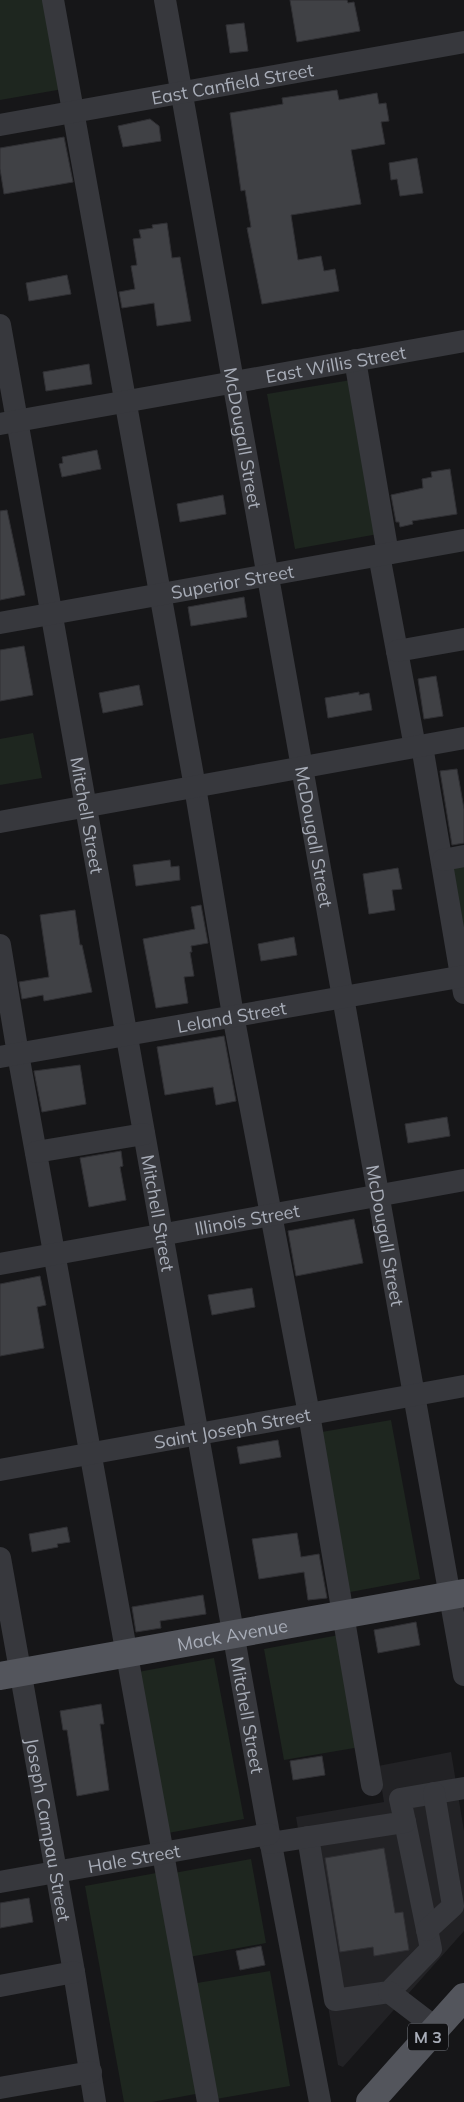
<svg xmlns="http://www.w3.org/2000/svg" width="464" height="2102" font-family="Mulish,sans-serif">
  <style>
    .built { fill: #222225 }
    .green { fill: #1e261f }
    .building { fill: #404145; stroke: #303034 }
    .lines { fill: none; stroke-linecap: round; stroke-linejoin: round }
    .minor { stroke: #37383d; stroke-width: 22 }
    .major { stroke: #53555c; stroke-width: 28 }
    .labels { text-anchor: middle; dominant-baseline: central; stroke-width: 4; stroke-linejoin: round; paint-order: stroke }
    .shield { fill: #111113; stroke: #7b7e86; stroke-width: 1 }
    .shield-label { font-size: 16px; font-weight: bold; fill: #a8adb8 }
    .street-label { font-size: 18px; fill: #a8adb8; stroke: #111113 }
  </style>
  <rect width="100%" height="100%" fill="#161618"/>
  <path class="built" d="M451,1752L464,1831V1931L343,2067L338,2065L296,1817L384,1802L378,1766Z"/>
  <path class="green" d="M0,0H47L63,89L0,100Z
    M351,380L378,534L295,549L267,394Z
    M33,733L42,778L0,785V739Z
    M464,865V937L451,867Z
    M391,1420L420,1579L345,1593L316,1433Z
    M339,1635L360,1747L284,1760L264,1649Z
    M214,1658L244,1819L168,1833L138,1672Z
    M251,1859L266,1943L189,1957L174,1873Z
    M162,1872L201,2093L152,2102H124L85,1886Z
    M270,1971L290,2086L216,2099L197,1983Z"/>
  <path class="building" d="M290,0H347L348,3L354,2L360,31L297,42Z
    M244,23L248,51L230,53L226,25Z
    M337,90L339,100L377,93L379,104L386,103L389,121L381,122L385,144L351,150L361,204L291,215L298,260L321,256L324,271L335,269L339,291L262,304L247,228L251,227L245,190L241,191L230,113L283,104L282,98Z
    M150,119L159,126L161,141L123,147L118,126Z
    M64,137L73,182L4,194L0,169V148Z
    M417,158L423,193L400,196L397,179L391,180L389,163Z
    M167,223L172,258L180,257L191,321L157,326L154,303L122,308L119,292L135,289L131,266L137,265L133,239L141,238L139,230L153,228L152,225Z
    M67,275L71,294L29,301L26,283Z
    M89,364L92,384L46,391L43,372Z
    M97,450L101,469L62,477L59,464L63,463L62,457Z
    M450,469L457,514L412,521L413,524L400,527L399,522H396L391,495L423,488L422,479L432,477L431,472Z
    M223,495L226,514L180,522L177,504Z
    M7,510L25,595L0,600V511Z
    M244,597L247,617L191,626L188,607Z
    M24,646L33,695L0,701V650Z
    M436,676L443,716L424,719L418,679Z
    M139,685L143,705L103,713L99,693Z
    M359,692V695L369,693L372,710L328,718L325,698Z
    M457,769L464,809V843L452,845L440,771Z
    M170,860L171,867L179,866L180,880L136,886L133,865Z
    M398,868L402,889L392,890L395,910L369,914L363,874Z
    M201,905L208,943L191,946L192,952H190L194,976L184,977L188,1003L156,1008L143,939L195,929L191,907Z
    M75,910L80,945H82L92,992L44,1001L43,995L22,999L19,982L49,977L40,915Z
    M294,937L297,955L261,961L258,944Z
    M224,1036L236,1101L216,1105L213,1087L165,1095L157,1047Z
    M80,1065L86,1104L42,1112L34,1071Z
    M447,1117L450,1136L408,1143L405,1124Z
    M121,1151L123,1166L120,1167L126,1200L89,1207L80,1158Z
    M354,1219L363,1263L296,1276L288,1231Z
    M40,1276L46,1305L37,1307L44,1348L0,1356V1284Z
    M252,1288L255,1307L212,1315L208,1295Z
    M278,1440L281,1457L240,1464L237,1447Z
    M67,1527L70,1542L57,1544L58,1547L32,1552L29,1534Z
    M297,1533L301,1557L319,1554L327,1598L308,1600L304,1572L259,1579L252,1539Z
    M203,1595L206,1614L160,1621L161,1628L136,1632L132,1607Z
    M416,1622L420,1645L378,1653L374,1630Z
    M101,1704L104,1724H100L109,1790L77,1796L67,1730H63L60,1711Z
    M322,1756L325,1775L293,1780L290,1761Z
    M384,1848L395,1913L403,1912L409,1950L374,1956L373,1947L340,1952L325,1858Z
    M29,1898L33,1922L0,1928V1903Z
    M261,1946L265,1965L240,1970L236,1951Z"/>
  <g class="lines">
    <g class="minor">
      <path d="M53,0L195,787L233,1015L309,1414L372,1785"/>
      <path id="s1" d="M165,0L464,1675"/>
      <path id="s2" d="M0,125L464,42"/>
      <path id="s3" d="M0,325L269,1834L320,2102"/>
      <path d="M355,360L388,554"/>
      <path id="s4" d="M0,424L464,341"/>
      <path d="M379,555L415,747"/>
      <path id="s5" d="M0,623L464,540"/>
      <path d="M397,651L464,639"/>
      <path d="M422,746L464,993"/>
      <path d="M0,822L464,738"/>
      <path d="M443,860L464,856"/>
      <path d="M0,945L18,1054L208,2102"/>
      <path id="s6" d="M0,1057L464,976"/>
      <path d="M36,1152L144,1134"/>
      <path id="s7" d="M0,1264L464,1180"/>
      <path id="s8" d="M0,1470L464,1386"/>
      <path id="s9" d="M0,1558L74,1972L95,2102"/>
      <path d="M308,1837L335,2000L389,1992L431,1949L405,1822"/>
      <path d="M270,1843L405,1822L400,1799L464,1788"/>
      <path id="s10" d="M0,1882L269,1834"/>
      <path d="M427,1930L453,1906L434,1793"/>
      <path d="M0,1986L74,1972"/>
      <path d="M389,1992L436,2028"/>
      <path d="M0,2088L91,2072"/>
    </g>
    <g class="major">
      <path id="s11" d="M0,1676L464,1593"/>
      <path d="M370,2102L464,1997"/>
    </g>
  </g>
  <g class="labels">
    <rect class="shield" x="408" y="2023.5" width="40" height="27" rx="4"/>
    <g class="shield-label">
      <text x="428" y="2037">M 3</text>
    </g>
    <g class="street-label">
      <text stroke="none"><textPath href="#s2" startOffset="236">East Canfield Street</textPath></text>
      <text stroke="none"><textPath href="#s4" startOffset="341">East Willis Street</textPath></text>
      <text stroke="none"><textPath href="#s1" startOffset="445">McDougall Street</textPath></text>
      <text stroke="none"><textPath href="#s5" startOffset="236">Superior Street</textPath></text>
      <text stroke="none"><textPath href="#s3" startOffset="498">Mitchell Street</textPath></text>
      <text stroke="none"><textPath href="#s1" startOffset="850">McDougall Street</textPath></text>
      <text stroke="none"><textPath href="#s6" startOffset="235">Leland Street</textPath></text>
      <text stroke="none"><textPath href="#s3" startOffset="902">Mitchell Street</textPath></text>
      <text stroke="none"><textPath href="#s7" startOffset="251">Illinois Street</textPath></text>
      <text stroke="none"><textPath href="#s1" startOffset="1255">McDougall Street</textPath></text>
      <text stroke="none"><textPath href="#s8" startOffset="236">Saint Joseph Street</textPath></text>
      <text stroke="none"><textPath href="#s11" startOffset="236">Mack Avenue</textPath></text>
      <text stroke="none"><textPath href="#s3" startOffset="1412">Mitchell Street</textPath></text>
      <text stroke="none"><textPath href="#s9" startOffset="276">Joseph Campau Street</textPath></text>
      <text stroke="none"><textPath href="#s10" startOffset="136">Hale Street</textPath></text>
    </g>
  </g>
</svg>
